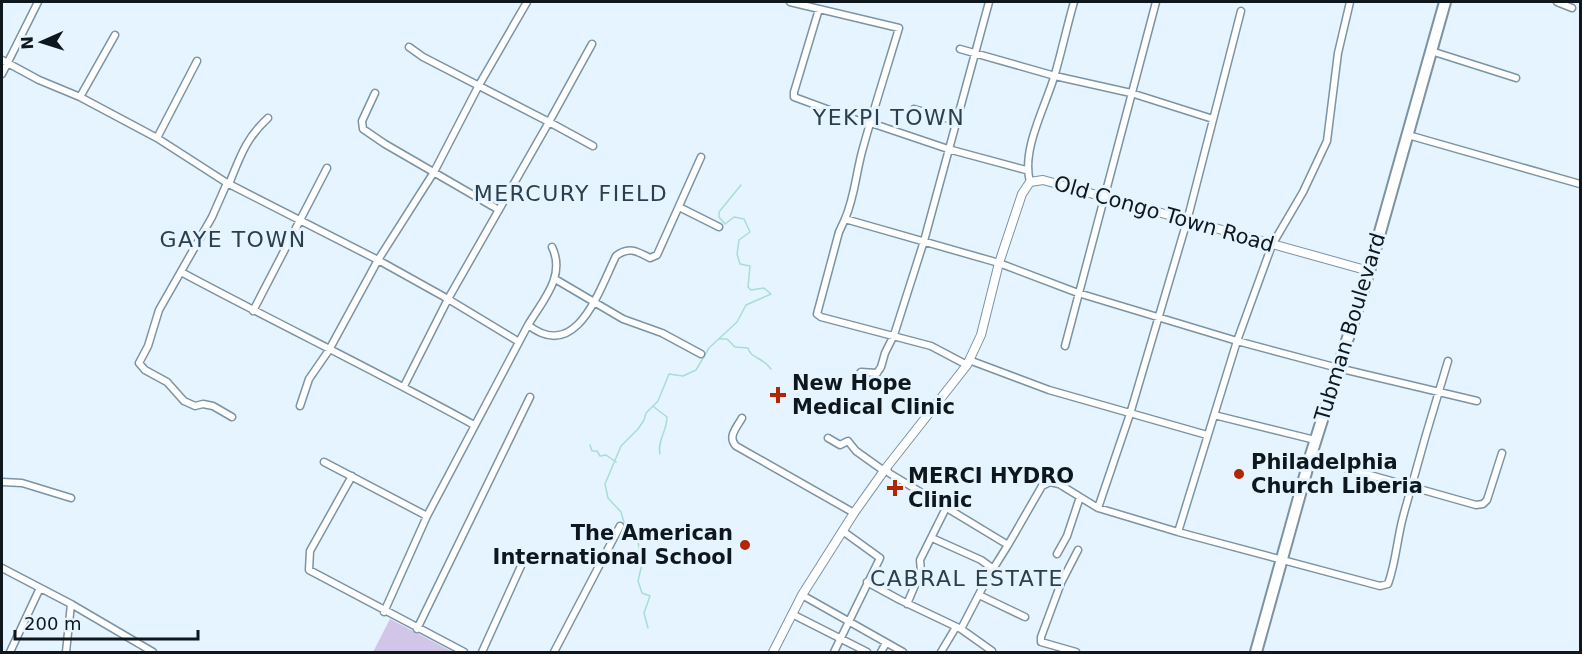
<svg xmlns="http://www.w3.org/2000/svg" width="1582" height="654" font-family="'DejaVu Sans',sans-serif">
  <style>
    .green { fill: #d1c6e8 }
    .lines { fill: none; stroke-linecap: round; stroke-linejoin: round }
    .stream { stroke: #a8ded1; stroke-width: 1.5 }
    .minor-casing { stroke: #7c93a3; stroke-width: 9 }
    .tertiary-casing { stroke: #7c93a3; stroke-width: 10 }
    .trunk-casing { stroke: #7c93a3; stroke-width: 14 }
    .minor { stroke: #fff; stroke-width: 6 }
    .tertiary { stroke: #fff; stroke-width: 8 }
    .trunk { stroke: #fff; stroke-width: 10 }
    .poi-dot { fill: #b12502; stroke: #e5f4ff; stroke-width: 2 }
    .labels { text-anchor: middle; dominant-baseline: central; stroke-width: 6; stroke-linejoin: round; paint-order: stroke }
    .street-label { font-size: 21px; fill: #0f171e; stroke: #e5f4ff }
    .poi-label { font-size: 21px; font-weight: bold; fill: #0f171e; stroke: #e5f4ff; text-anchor: start }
    .neighbourhood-label { font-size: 22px; letter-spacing: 1.5px; fill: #2b3f4d; stroke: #e5f4ff }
  </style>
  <rect width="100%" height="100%" fill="#e5f4ff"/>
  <path class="green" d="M390,619L451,651L450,652H373Z"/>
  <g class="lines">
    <path class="stream" d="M719,339H727L735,347L748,348C751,359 763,357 771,369
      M654,407L667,417C667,431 657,441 660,454
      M590,445L592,451H597L600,456L606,455L616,462
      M648,628L644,613L650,596L642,593L638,581L642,564L637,536L625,526L621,512L608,498L605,484L621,446L638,429L644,420L646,413L658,401L669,374L683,376L696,370L709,348L737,322L746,305L771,294L764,288L751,290L748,287L750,266L740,264L737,254L739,240L750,232L744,219L734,217L725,224L719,217V212L741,185"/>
    <defs>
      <path id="minor" d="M790,2L899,28C887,68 874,108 863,148C856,172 855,196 845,219
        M1557,2L1572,8
        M819,9L794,92V97L870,125
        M409,47L423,57L549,122L592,44
        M960,49L1055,76L1131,93L1213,119
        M1431,51L1516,78
        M2,60L39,80L80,97L157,138L227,183L378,260L448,299L519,342
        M2,74L38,2
        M375,93L362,121L363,129L385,144L499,210
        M80,97L115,35
        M914,109L956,121
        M871,123L948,149L1026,170
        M1408,135L1580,184
        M157,138L197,61
        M1030,182C1021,149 1046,106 1055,74C1062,50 1067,26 1074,2
        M227,183L212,217L159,310L148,346L139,363L145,370L167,382L184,401L195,406L203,404L213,406L232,417
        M229,184C240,157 246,138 268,118
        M679,207L719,227
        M181,272C278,324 378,372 474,425
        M555,279L623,319L662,333L701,354
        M253,311L327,168
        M528,325C543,300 566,276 552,247
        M1065,346L1156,2
        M969,360L1049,390L1207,435
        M967,365L931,346L821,317L817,314L839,232L845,219L999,263L1078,293L1237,341L1338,368L1477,401
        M856,378L861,372L877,373L881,367L885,353L894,335L924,241L989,2
        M404,386L448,299L549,122L593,146
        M300,406L309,379L329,350L378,260L434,172L479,85L527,2
        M1214,415L1315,440
        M742,418C737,427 727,437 736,446L854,513
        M828,438L840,445L848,441L856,451L884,471
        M1310,458L1476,505L1483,504L1487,500L1502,453
        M324,462L427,516
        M886,468L889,473L1008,545L1042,486L1050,482L1059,484L1098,508L1178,532L1380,586L1388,584C1396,562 1397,539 1403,517C1417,465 1432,413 1448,361
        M352,476L310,551L309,570L464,652
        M2,482L22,483L71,498
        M1098,508L1130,414L1187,221L1241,11
        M1178,532L1237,341L1272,245L1303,192L1327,141L1338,53L1350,2
        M932,538L981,560L992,568
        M1057,554L1067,536L1080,497
        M2,568L71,604L153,652
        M867,582L900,600L961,629L992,651L990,652
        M802,595L903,652
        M979,595L1025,617
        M907,604L921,571L920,560L946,508
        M384,612L427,516L528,325C577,363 599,290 616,256C628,246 637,251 650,258L657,255L701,157
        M792,614L867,652
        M417,629L530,397
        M961,629L988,577L1008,545
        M10,652L40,588
        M66,652L71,604
        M482,652L526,555
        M554,652L620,526
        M834,652L880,558L844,532
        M881,652L886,643
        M941,652L956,627
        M1076,652L1041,642V637L1061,583L1078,550"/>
      <path id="tertiary" d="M773,652L802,595L854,513L886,468L967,365L981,335L999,263L1022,194L1030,182L1043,180L1369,271"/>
      <path id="trunk" d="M1256,652L1310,458L1369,271L1445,2"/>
    </defs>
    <use href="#minor" class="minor-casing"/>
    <use href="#tertiary" class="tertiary-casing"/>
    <use href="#trunk" class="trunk-casing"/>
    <use href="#minor" class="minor"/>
    <use href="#tertiary" class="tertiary"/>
    <use href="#trunk" class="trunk"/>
  </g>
  <g class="poi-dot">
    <path d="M775 386h6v6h6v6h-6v6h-6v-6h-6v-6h6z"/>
    <circle cx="1239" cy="474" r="6"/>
    <path d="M892 479h6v6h6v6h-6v6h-6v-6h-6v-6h6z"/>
    <circle cx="745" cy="545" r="6"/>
  </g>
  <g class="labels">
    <g class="street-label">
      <text transform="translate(1164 214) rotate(16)">Old Congo Town Road</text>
      <text transform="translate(1350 327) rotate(-73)">Tubman Boulevard</text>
    </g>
    <g class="poi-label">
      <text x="792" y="383">New Hope<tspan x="792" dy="24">Medical Clinic</tspan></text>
      <text x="1251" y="462">Philadelphia<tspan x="1251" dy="24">Church Liberia</tspan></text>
      <text x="908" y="476">MERCI HYDRO<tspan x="908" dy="24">Clinic</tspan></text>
      <text x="733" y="533" text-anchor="end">The American<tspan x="733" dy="24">International School</tspan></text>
    </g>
    <g class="neighbourhood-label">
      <text x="889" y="117">YEKPI TOWN</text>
      <text x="571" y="193">MERCURY FIELD</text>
      <text x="233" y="239">GAYE TOWN</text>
      <text x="967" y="578">CABRAL ESTATE</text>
    </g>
  </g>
  <rect width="1582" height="654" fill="none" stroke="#0f171e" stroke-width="6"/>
  <g transform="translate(42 42) rotate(267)" stroke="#e5f4ff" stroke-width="4.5" paint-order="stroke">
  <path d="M0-4.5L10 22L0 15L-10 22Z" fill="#0f171e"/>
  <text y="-9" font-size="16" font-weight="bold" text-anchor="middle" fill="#0f171e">N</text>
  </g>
  <path d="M15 630v9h183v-9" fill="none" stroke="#0f171e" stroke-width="3"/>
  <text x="24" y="630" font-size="18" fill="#0f171e" stroke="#e5f4ff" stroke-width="4.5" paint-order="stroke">200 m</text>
</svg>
